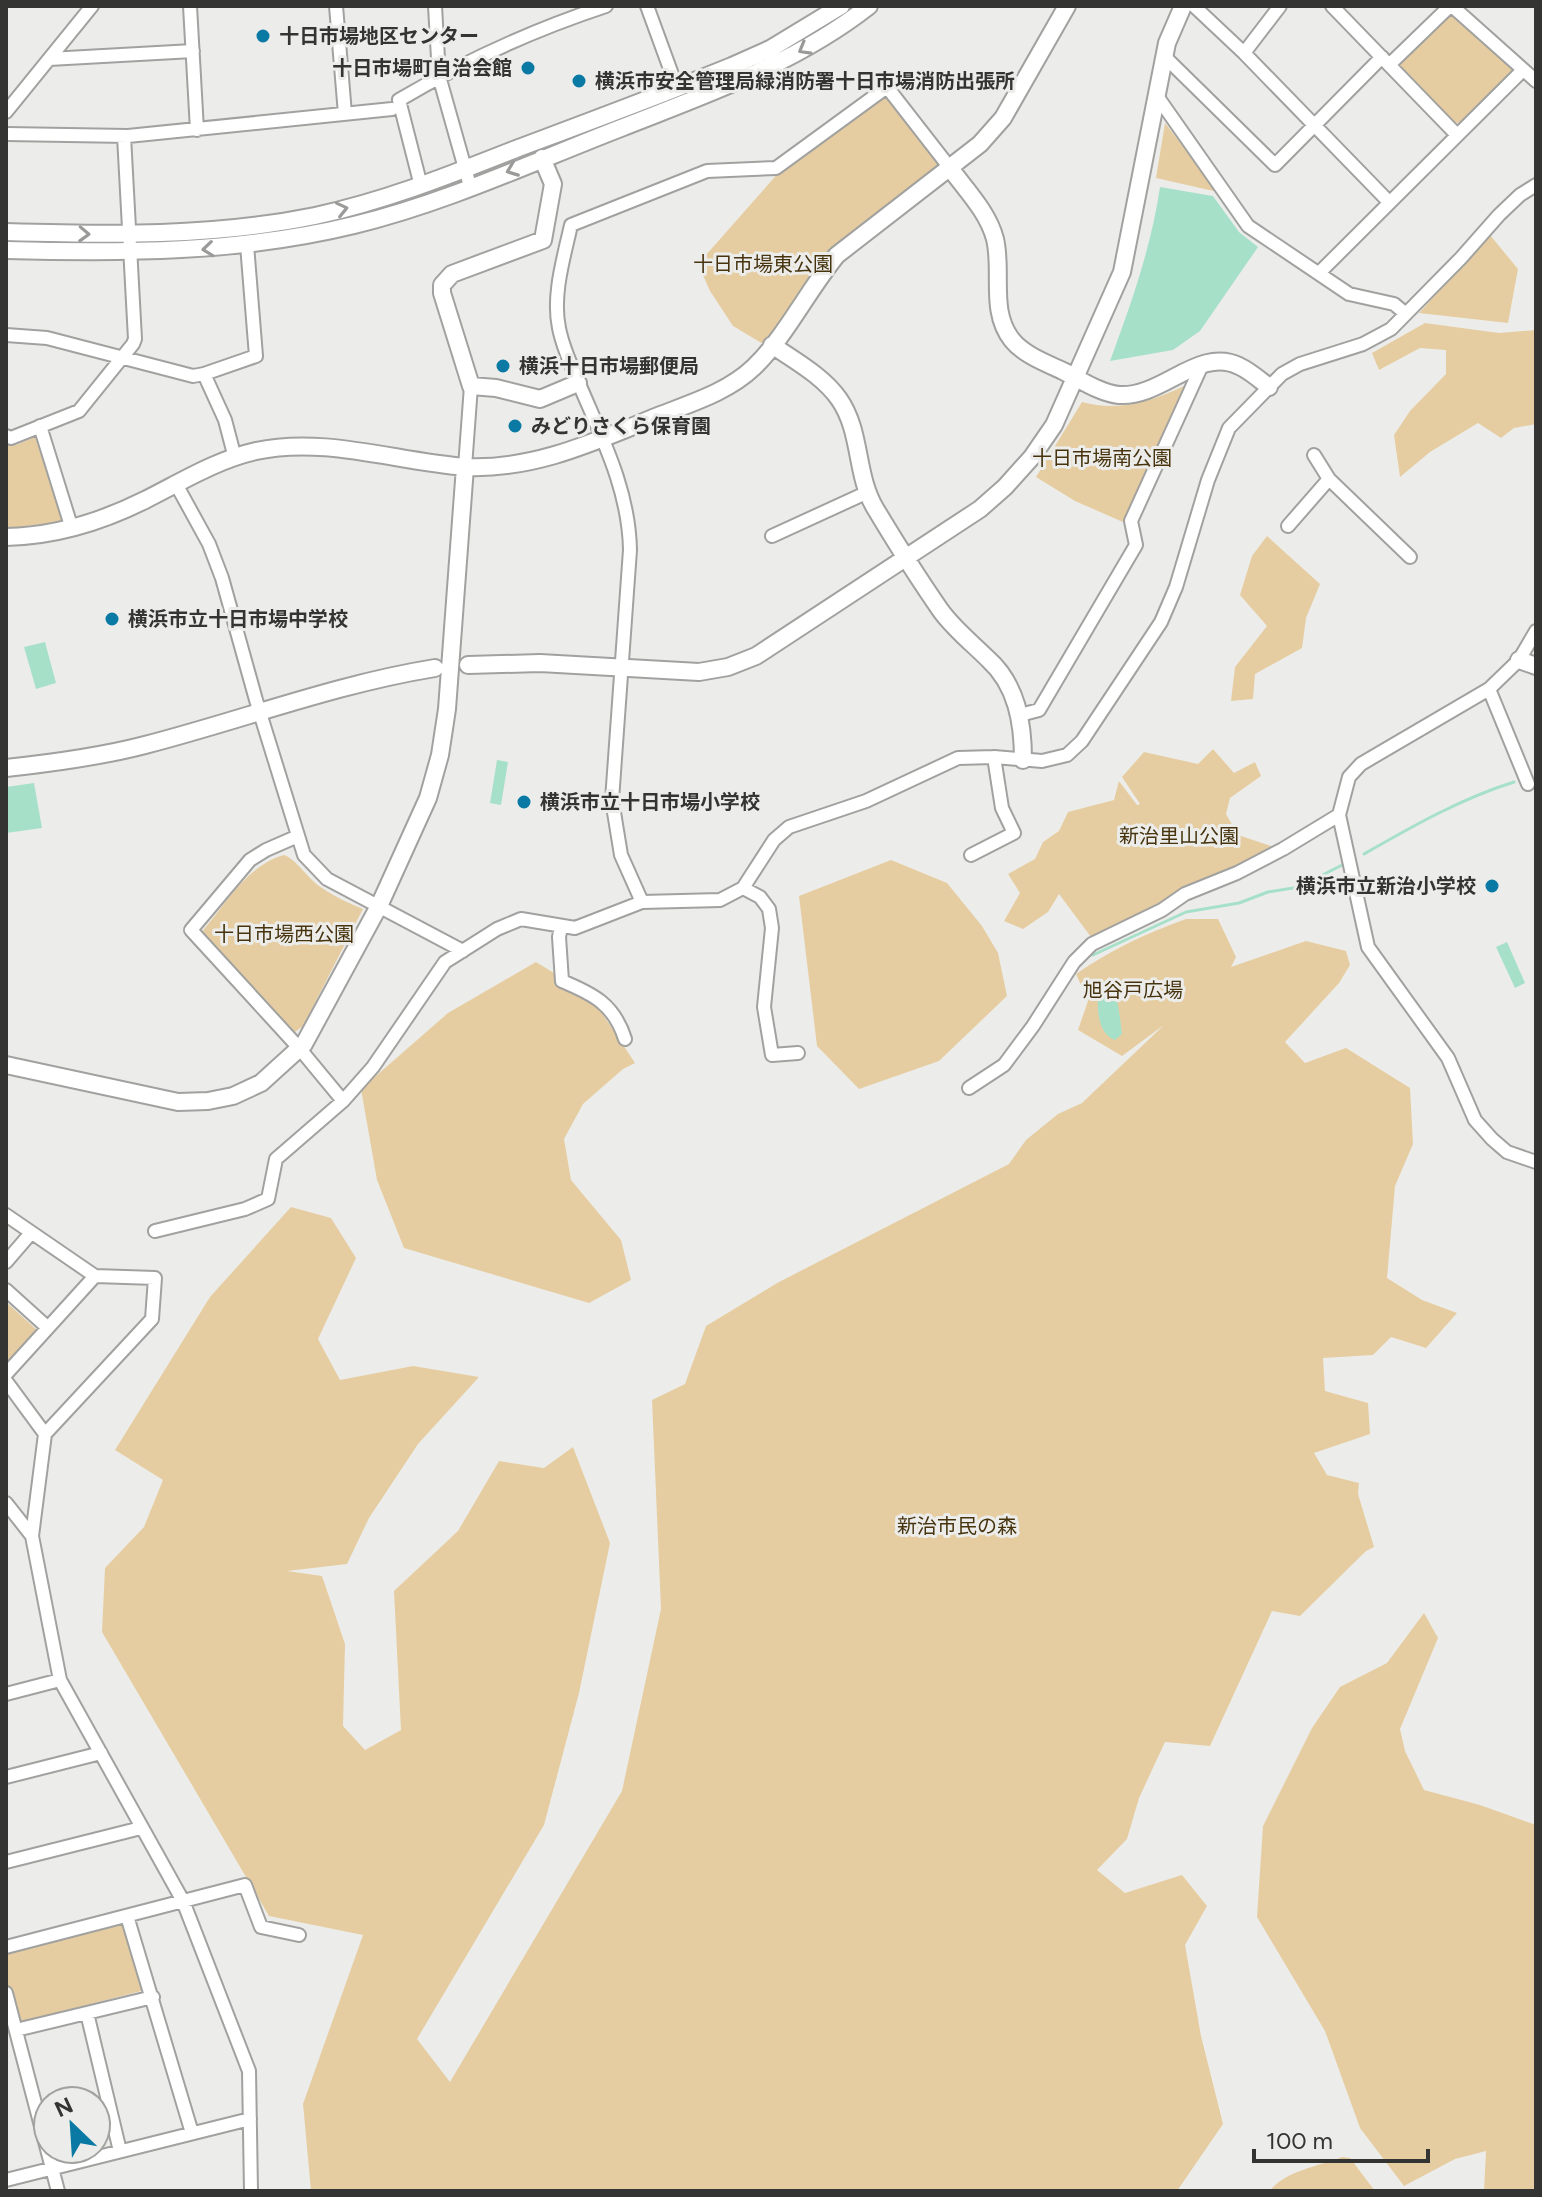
<svg xmlns="http://www.w3.org/2000/svg" width="1542" height="2197" font-family="Figtree,'Noto Sans JP',sans-serif">
  <style>
    .green { fill: #e6cda1 }
    .water { fill: #a7e0c9 }
    .lines { fill: none; stroke-linecap: round; stroke-linejoin: round }
    .stream { stroke: #a7e0c9; stroke-width: 3 }
    .minor-casing { stroke: #a1a2a0; stroke-width: 16 }
    .tertiary-casing { stroke: #a1a2a0; stroke-width: 20 }
    .minor { stroke: #fff; stroke-width: 12 }
    .tertiary { stroke: #fff; stroke-width: 16 }
    .oneway { stroke: #9a9a99 }
    .poi-dot { fill: #0a7aa4; stroke: #ecedea; stroke-width: 3 }
    .labels { text-anchor: middle; dominant-baseline: central; stroke-width: 6; stroke-linejoin: round; paint-order: stroke }
    .poi-label { font-size: 20px; font-weight: bold; fill: #343533; stroke: #ecedea; text-anchor: start }
    .park-label { font-size: 20px; fill: #47340f; stroke: #ecedea }
  </style>
  <rect width="100%" height="100%" fill="#ecedea"/>
  <path class="green" d="M1447,14L1454,16L1513,67L1514,72L1461,124L1455,122L1399,67V61Z
    M886,93L941,168L842,243L765,345L733,326L710,291L698,264L780,171Z
    M1165,123L1218,192L1156,178Z
    M1490,235L1518,269L1508,323L1419,313Z
    M1425,323L1499,333L1536,330V424L1514,428L1501,438L1478,423L1430,452L1400,477L1394,435L1410,411L1446,374V350L1420,348L1379,370L1372,353Z
    M1184,386L1123,522L1075,501L1036,477L1082,402C1119,412 1150,402 1184,386Z
    M35,437L64,521L6,529V445H16Z
    M1267,536L1320,584L1306,618L1302,648L1255,674L1253,699L1231,701L1235,667L1267,626L1240,595L1252,556Z
    M1213,749L1234,773L1255,762L1261,776L1230,798L1226,814L1238,835L1271,846L1262,856L1185,888L1102,935L1091,937L1059,894L1048,912L1023,929L1004,921L1020,893L1008,874L1035,859L1043,842L1059,831L1068,812L1114,800L1119,781L1137,805L1140,804L1122,777L1144,752L1198,764Z
    M284,855C295,858 309,880 322,888C335,897 349,903 363,909L303,1026L295,1032L201,933C225,905 247,865 284,855Z
    M891,860L947,883L982,926L998,953L1007,996L939,1061L859,1089L817,1046L799,896Z
    M1186,919H1218L1236,957L1231,967L1306,941L1346,951L1350,965L1339,983L1285,1042L1305,1063L1346,1048L1410,1088L1413,1144L1395,1186L1387,1278L1422,1300L1457,1313L1426,1348L1391,1337L1373,1355L1323,1358L1325,1391L1368,1403L1370,1434L1314,1453L1327,1475L1359,1483L1358,1494L1374,1547L1366,1551L1300,1616L1272,1611L1210,1746L1165,1742L1139,1798L1127,1839L1097,1870L1125,1893L1182,1875L1207,1906L1185,1945L1201,2036L1223,2124L1177,2191H311L303,2104L363,1935L269,1916L102,1632L105,1568L144,1527L163,1480L115,1450L210,1297L291,1207L331,1218L356,1258L318,1339L340,1380L413,1366L479,1377L418,1444L369,1518L347,1564L287,1571L322,1576L345,1644L343,1726L365,1750L401,1730L394,1591L458,1531L499,1461L544,1468L573,1447L610,1543L579,1693L544,1825L417,2039L450,2082L622,1791L661,1609L652,1400L685,1384L706,1326L779,1282L1009,1164L1026,1140L1058,1114L1082,1103L1164,1025L1122,1056L1078,1030L1088,1001L1076,974C1111,950 1146,933 1186,919Z
    M536,962L590,995L635,1063L623,1069L583,1104L564,1139L571,1180L621,1240L631,1280L589,1303L404,1248L377,1180L361,1089L448,1013Z
    M6,1302L37,1330L6,1364Z
    M1424,1613L1438,1638L1400,1729L1405,1751L1424,1790L1480,1805L1536,1825V2191H1484L1486,2151L1455,2159L1404,2186L1360,2128L1325,2031L1257,1917L1263,1826L1312,1728L1340,1687L1387,1663Z
    M124,1922L145,1990L17,2023L6,1977V1952Z
    M1342,2157L1350,2158L1375,2191H1270C1284,2171 1320,2166 1342,2157Z"/>
  <path class="water" d="M1160,187L1213,196L1239,232L1258,247L1200,331L1173,350L1110,361C1131,304 1151,248 1160,187Z
    M45,642L56,683L36,689L24,647Z
    M497,760L508,762L501,805L490,803Z
    M34,783L42,828L6,833V787Z
    M1507,942L1525,983L1515,988L1496,947Z
    M1109,980C1118,995 1120,1017 1122,1034L1115,1040C1095,1033 1097,1002 1099,983Z"/>
  <g class="lines">
    <path class="stream" d="M1364,854C1413,826 1460,799 1514,782
      M1093,955L1186,912L1239,903L1268,892L1299,887L1346,863"/>
    <defs>
      <path id="minor" d="M190,6L197,130
        M336,6L345,114
        M435,6L439,76L470,186
        M647,6L677,88
        M1194,6L1244,53L1389,202
        M1332,6L1457,135
        M1452,6L1536,81
        M1244,53L1280,6
        M1164,56L1275,165L1382,57
        M49,59L193,51
        M1389,65L1450,6
        M1157,96L1248,226L1349,294L1394,304L1406,314
        M6,112L92,6
        M6,134L128,136L392,109
        M421,186L399,100C465,61 533,30 606,6
        M1319,273L1523,70
        M6,335L47,338L193,376L204,374L225,420L235,458
        M204,374L256,356L247,245
        M40,426L72,529
        M6,436L11,438L79,411L133,344L135,339L124,136
        M1314,455L1329,479L1410,557
        M465,467L471,386
        M176,484L209,544L222,578L256,700L304,855L327,879L463,951
        M1288,526L1329,479
        M772,536L868,492
        M1536,631L1519,660L1489,689L1361,764L1349,777L1339,815L1368,947L1448,1058L1475,1120L1492,1139L1507,1152L1536,1162
        M1489,689L1528,784
        M1020,715L1039,710L1136,545L1131,521L1202,365
        M298,836L266,850L250,860L191,930L300,1049L343,1101
        M971,855L1014,833L1002,808L994,757
        M743,888L760,897L769,909L772,928L764,1007L772,1055L798,1053
        M642,902L621,855L612,800L630,550C629,491 603,440 580,386C572,367 563,349 559,328C552,295 564,257 571,225L707,171L776,168L887,87L950,168
        M561,927L559,937L562,981C593,994 614,1004 625,1039
        M969,1088L1004,1065L1033,1026L1074,962L1092,944L1162,910L1185,894L1237,873L1283,849L1339,815
        M6,1215L95,1276L155,1278L152,1319L45,1434
        M155,1231L245,1209L268,1199L276,1159L343,1101L373,1067L445,962L497,929L521,919L575,928L642,902L720,900L743,888L774,840L789,827L866,801L958,758L994,757L1042,761L1067,755L1082,741L1161,622L1176,587L1208,480L1229,428L1282,374L1300,364L1363,344L1391,329L1461,258L1499,215L1520,195L1536,185
        M6,1262L31,1233
        M6,1290L47,1327
        M6,1374L95,1276
        M6,1381L45,1434L32,1536L60,1680L183,1901L249,2071L251,2191
        M6,1503L32,1536
        M6,1694L60,1680
        M6,1777L101,1753
        M6,1862L141,1828
        M127,1916L192,2133
        M6,1947L245,1885L261,1927L299,1935
        M6,1993L58,2191
        M87,2013L120,2151
        M16,2030L153,1997
        M6,2180L250,2119"/>
      <path id="tertiary" d="M542,158L553,184L543,240L452,274L442,285V293L471,386L496,388L540,399L578,383
        M950,168C966,190 988,212 995,239C1003,272 989,311 1012,340C1024,355 1046,363 1063,371C1081,380 1100,393 1119,395C1162,398 1199,346 1239,366C1250,371 1260,380 1269,387
        M6,232C110,235 212,237 315,216C385,201 450,175 516,149C588,122 661,95 732,66L770,49L841,6
        M6,250C124,253 239,253 354,225C445,203 533,162 621,128C707,94 795,64 869,6
        M772,345C795,361 823,376 839,399C862,432 855,474 875,508C896,543 918,578 941,611C955,630 972,643 988,659C1017,685 1023,723 1023,760
        M6,537C55,536 101,522 145,500C181,482 216,460 256,451C325,436 397,462 466,467C535,470 596,441 658,416C691,403 728,392 754,367C786,336 808,290 837,255L980,144L1003,118L1067,6
        M1519,660L1536,666
        M468,665L540,663L699,672L728,667L756,656L980,509L1005,487L1032,457L1054,425L1122,272L1167,43L1183,6
        M6,768C53,763 99,757 145,745C242,720 336,684 435,668
        M6,1065L178,1102L208,1101L233,1096L261,1083L304,1044L379,906L428,798L440,755L447,709L465,467"/>
    </defs>
    <use href="#minor" class="minor-casing"/>
    <use href="#tertiary" class="tertiary-casing"/>
    <use href="#minor" class="minor"/>
    <use href="#tertiary" class="tertiary"/>
  </g>
  <defs><path id="oneway-chevron" d="M-2-3.5L2.5 0L-2 3.5" fill="none" stroke-width="1.6" stroke-linecap="round" stroke-linejoin="round" transform="scale(2)"/></defs>
  <g class="oneway">
    <use href="#oneway-chevron" transform="translate(804 49) rotate(150)"/>
    <use href="#oneway-chevron" transform="translate(512 170) rotate(159)"/>
    <use href="#oneway-chevron" transform="translate(342 209) rotate(-13)"/>
    <use href="#oneway-chevron" transform="translate(84 234) rotate(2)"/>
    <use href="#oneway-chevron" transform="translate(208 249) rotate(174)"/>
  </g>
  <g class="poi-dot">
    <circle cx="263" cy="36" r="8"/>
    <circle cx="528" cy="68" r="8"/>
    <circle cx="579" cy="81" r="8"/>
    <circle cx="503" cy="366" r="8"/>
    <circle cx="515" cy="426" r="8"/>
    <circle cx="112" cy="619" r="8"/>
    <circle cx="524" cy="802" r="8"/>
    <circle cx="1492" cy="886" r="8"/>
  </g>
  <g class="labels">
    <g class="poi-label">
      <text x="279" y="36">十日市場地区センター</text>
      <text x="512" y="68" text-anchor="end">十日市場町自治会館</text>
      <text x="595" y="81">横浜市安全管理局緑消防署十日市場消防出張所</text>
      <text x="519" y="366">横浜十日市場郵便局</text>
      <text x="531" y="426">みどりさくら保育園</text>
      <text x="128" y="619">横浜市立十日市場中学校</text>
      <text x="540" y="802">横浜市立十日市場小学校</text>
      <text x="1476" y="886" text-anchor="end">横浜市立新治小学校</text>
    </g>
    <g class="park-label">
      <text x="763" y="264">十日市場東公園</text>
      <text x="1102" y="458">十日市場南公園</text>
      <text x="1179" y="836">新治里山公園</text>
      <text x="284" y="934">十日市場西公園</text>
      <text x="1133" y="990">旭谷戸広場</text>
      <text x="957" y="1526">新治市民の森</text>
    </g>
  </g>
  <rect width="1542" height="2197" fill="none" stroke="#343533" stroke-width="16"/>
  <g transform="translate(72 2125) rotate(335)"><circle r="38" fill="#ecedea" stroke="#a2a3a1" stroke-width="2"/>
  <path d="M0-6L14 30L0 20L-14 30Z" fill="#0a7aa4"/>
  <text y="-12" font-size="22" font-weight="bold" text-anchor="middle" fill="#343533">N</text>
  </g>
  <path d="M1254 2149v12h174v-12" fill="none" stroke="#343533" stroke-width="4"/>
  <text x="1266" y="2149" font-size="24" fill="#343533" stroke="#ecedea" stroke-width="6" paint-order="stroke">100 m</text>
</svg>
